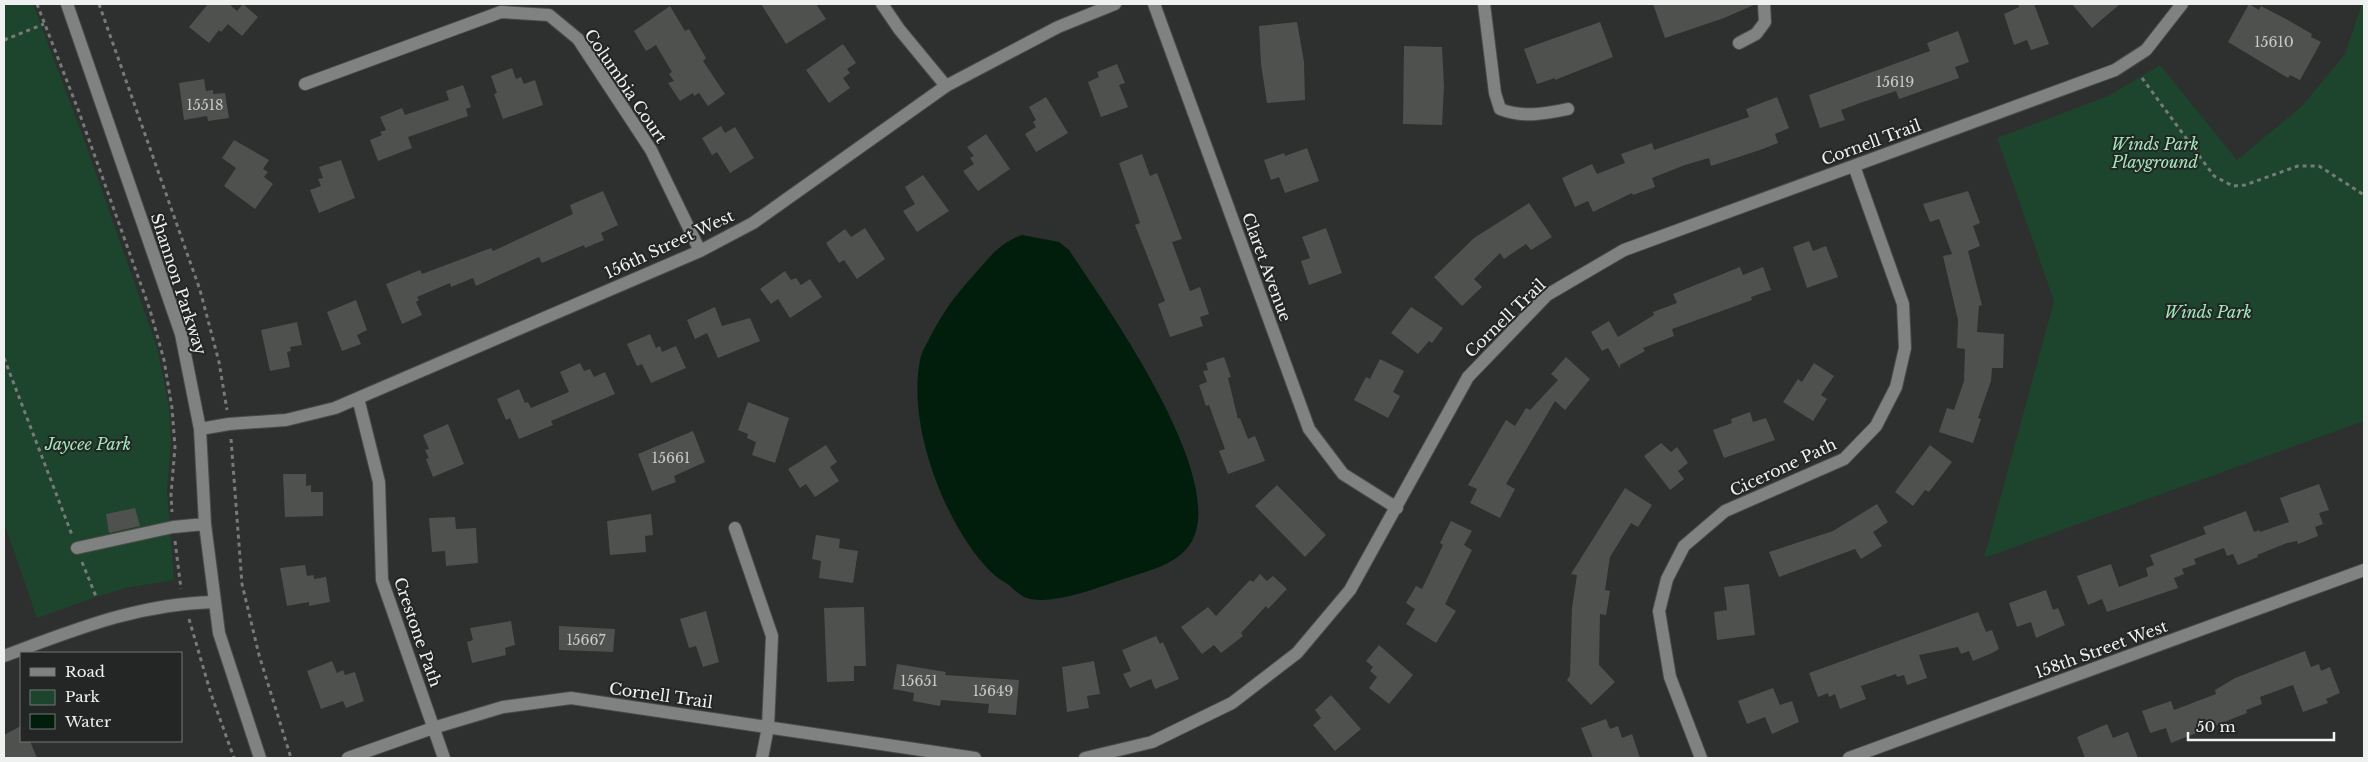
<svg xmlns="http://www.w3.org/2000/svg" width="2368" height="762" font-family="'Libre Baskerville',serif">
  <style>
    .green { fill: #1d442c }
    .water { fill: #001e0b }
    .building { fill: #4f514f }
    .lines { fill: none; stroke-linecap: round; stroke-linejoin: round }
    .minor-casing { stroke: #494c4a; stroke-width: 14 }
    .path { stroke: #777a78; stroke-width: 3; stroke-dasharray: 4 4; stroke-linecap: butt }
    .minor { stroke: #7f8280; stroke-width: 12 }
    .labels { text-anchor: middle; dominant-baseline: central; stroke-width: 4; stroke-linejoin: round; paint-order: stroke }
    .number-label { font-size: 14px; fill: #c7c9c8 }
    .street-label { font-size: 16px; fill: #eff1f0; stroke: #232624 }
    .park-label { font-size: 16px; font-style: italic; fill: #a0e8b8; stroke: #232624 }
  </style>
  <rect width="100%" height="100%" fill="#2d302e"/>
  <path class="green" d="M4,4H33L85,142L157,347L169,407L171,440L167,490L174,580L125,588L90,599L37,618L4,523Z
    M2362,4H2364V421L1984,558L2054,301L1997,138L2108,96L2160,65L2237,160L2301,107L2345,54Z"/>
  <path class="water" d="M1022,235L1059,242L1069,250C1104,303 1236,487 1188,547C1174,565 1150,570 1130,577C1104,585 1050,608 1024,597C1019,594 1013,589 1009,585C1002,581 995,576 990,571C944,524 905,421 921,356C923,349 928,342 931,335C944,311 954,297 972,277C987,260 999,243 1022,235Z"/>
  <path class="building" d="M208,4H229L237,11L243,4L258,17L242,36L228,24L221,32L219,30L209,43L189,27Z
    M761,4H816L826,19L786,44Z
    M1653,4H1756L1724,18L1665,38Z
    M2018,4H2034L2049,44L2031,50L2027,40L2014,45L2004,14L2019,7Z
    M2072,4H2120L2092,28Z
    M2249,4L2259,10L2261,6L2286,19L2312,34L2311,37L2321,42L2300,80L2290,75L2288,78L2228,42Z
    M670,6L685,31L689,29L706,58L703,61L725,94L708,106L699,93L694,96L693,93L680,101L668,83L674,81L669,74L672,72L656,45L646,51L634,31Z
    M1297,22L1304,62L1305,100L1267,103L1261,64L1259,26Z
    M1600,22L1613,57L1555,80V78L1537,84L1524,49Z
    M1958,31L1969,62L1955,67L1959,78L1899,99L1896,91L1863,102L1841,110L1845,120L1820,128L1809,95L1930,51L1927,43Z
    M843,44L856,63L847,69L850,73L843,78L850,88L829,103L806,70Z
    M1404,46L1442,47L1444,86L1442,125L1403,124Z
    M1117,64L1125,83L1119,85L1128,107L1101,117L1088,82L1099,77L1097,72Z
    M512,68L516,79L521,77L524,84L535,80L543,105L503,119L494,94L497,93L491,76Z
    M204,79L206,91L213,90V94L225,93L229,118L208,121L207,116L184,120L179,83Z
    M463,85L471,107L466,109L468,116L408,137L412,148L378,161L370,140L382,135L380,132L386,130L380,117L402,108L405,115L449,100L446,91Z
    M1046,97L1068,133L1036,152L1025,134L1036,127L1033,122L1036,120L1029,107Z
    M1777,97L1789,128L1775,134L1778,143L1760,150L1711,166L1709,158L1685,165L1652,178L1655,187L1633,195L1632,193L1593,212L1588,201L1575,207L1562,178L1592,164L1597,174L1625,163L1621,154L1652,143L1654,150L1749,117L1746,109Z
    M721,126L725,133L735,127L754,158L730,173L717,152L712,155L702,138Z
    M986,134L1010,169L978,191L963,171L974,164L970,158L974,156L967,147Z
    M234,140L269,160L263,169L268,172L264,177L273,184L255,209L224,186L236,168L222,158Z
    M1307,148L1319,181L1285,193L1279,177L1271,180L1264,160L1284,153L1285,156Z
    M1142,154L1150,176L1157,173L1182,239L1172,242L1190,291L1200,287L1209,314L1200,317L1203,326L1170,337L1158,304L1165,301L1135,225L1140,223L1119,163Z
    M341,160L355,198L319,213L310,190L321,186L318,179L323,178L319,167Z
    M923,175L949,211L917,232L903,211L915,204L905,187Z
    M603,191L618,225L601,233L604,240L585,248L584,245L542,263L539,257L476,286L473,278L451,287L450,283L417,297L419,300L416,302L422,315L402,324L386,284L420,270L422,274L491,248L493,251L573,214L570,205Z
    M1968,191L1980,223L1973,226L1980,246L1968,251L1982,305L1979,306L1977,332L2004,334L2003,368H1992L1991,381L1978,418L1981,419L1973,443L1939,432L1947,408L1954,410L1964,381L1965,349L1957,348L1958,320L1943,256L1952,254L1939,219L1930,222L1923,204Z
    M1529,203L1552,237L1531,250L1526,244L1504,259L1500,253L1474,279L1482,287L1462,306L1434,277L1474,238Z
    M865,228L885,259L857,279L844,260L839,263L826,243L845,229L851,237Z
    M1326,228L1342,273L1309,285L1301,261L1310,258L1302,237Z
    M1809,241L1813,251L1826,246L1838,277L1807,288L1793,247Z
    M1740,267L1743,275L1763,267L1771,290L1751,297L1752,300L1672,329L1674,336L1643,348L1645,351L1620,365V369L1608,348L1602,351L1591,332L1609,321L1618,337L1654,315L1653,312L1677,303L1673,294Z
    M785,271L791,280L796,278L801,285L810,279L822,297L790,318L778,299L771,304L760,289Z
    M356,300L367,330L357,335L361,344L342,351L327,312Z
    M715,307L722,326L750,318L760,341L718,358L707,333L695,339L687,320Z
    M1411,307L1443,328L1432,343L1429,341L1418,354L1391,333Z
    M297,322L302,345L290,347L291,351L287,352L290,367L270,371L261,330Z
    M650,334L656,348L660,346L662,352L676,346L686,368L651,383L642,364L637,366L627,344Z
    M1224,357L1231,377L1228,378L1238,419L1240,418L1248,439L1255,436L1265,461L1228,474L1219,451L1225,449L1209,405L1206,406L1199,385L1207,382L1203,371L1208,370L1206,363Z
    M1566,357L1590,379L1565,410L1555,401L1506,484L1515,489L1500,518L1470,503L1477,489L1468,485L1506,420L1515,426L1526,408L1530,410L1558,380L1551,374Z
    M1380,359L1404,371L1393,392L1400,396L1388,418L1354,400L1366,377L1370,379Z
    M580,363L584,371L590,369L594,377L605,372L615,394L551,421L553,425L519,439L510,418L506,420L497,399L519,389L525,403L528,402L531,408L569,392L560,372Z
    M1814,363L1834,376L1821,395L1827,399L1813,421L1783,402L1798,379L1802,382Z
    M748,402L789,418L775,463L752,455L756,442L747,438L748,434L738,430Z
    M1750,412L1753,422L1766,418L1775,440L1724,458L1713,430L1732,423L1731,419Z
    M448,424L464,464L433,477L426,459L429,458L425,450L429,449L423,435Z
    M693,431L705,462L674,476L676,482L652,491L638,454Z
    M1661,443L1671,452L1677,447L1688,463L1678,471L1684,479L1670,490L1644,456Z
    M826,445L837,462L830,467L839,481L815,497L806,484L800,488L788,469Z
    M1930,445L1952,462L1929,492L1925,490L1913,506L1895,492Z
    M283,474H306V486L311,485V492H323V516L285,517Z
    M2319,484L2329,510L2319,513L2323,524L2315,527L2318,536L2298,544L2297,541L2287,543L2257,555L2258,557L2238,565L2233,554L2227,556L2224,548L2194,559L2196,564L2182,569L2184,574L2174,578L2178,588L2107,612L2102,599L2088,605L2077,576L2111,564L2119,587L2148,576L2146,568L2154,565L2150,555L2206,534L2203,527L2246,511L2254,532L2259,530L2260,532L2289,522L2280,498Z
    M1277,485L1326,535L1305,557L1255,506Z
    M1625,488L1652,505L1638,527L1631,523L1610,557L1605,590L1610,591L1606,615L1600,614L1599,665L1615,682L1591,705L1567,680L1570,675L1572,608L1577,575L1571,574Z
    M1877,504L1888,522L1873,532L1882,546L1861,559L1855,549L1779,577L1769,552L1833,531Z
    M135,508L140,526L109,533L106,514Z
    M651,514L653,535L645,536L646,552L610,555L607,521Z
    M455,517L456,529L476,528L478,563L446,566L445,551L432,552L429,518Z
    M1451,521L1472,531L1464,545L1472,550L1445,604L1456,611L1436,643L1406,624L1415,609L1406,603L1416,586L1422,589L1443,545L1440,543Z
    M816,535L840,539L839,548L858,551L853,583L819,578L821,561L812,559Z
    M305,565L307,576L314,575V579L326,577L330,602L309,606V602L287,606L280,568Z
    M1260,574L1267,581L1273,576L1287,589L1268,609L1266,606L1241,633L1243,636L1221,653L1214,645L1202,654L1181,627L1208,607L1216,616L1250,580L1253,582Z
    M1749,584L1755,635L1717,640L1714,612L1727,610L1724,587Z
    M2046,590L2053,610L2058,608L2065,625L2036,638L2031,622L2017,627L2009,603Z
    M864,607L866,666H854V681L827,682L824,608Z
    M706,611L719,662L703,667L696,646L689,648L680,619Z
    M1978,612L1986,632L1992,630L1999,649L1992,653L1973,661L1969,651L1961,654L1958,647L1919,655L1927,678L1907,685L1904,675L1897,677L1896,674L1861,686L1866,699L1840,709L1835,694L1829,697L1828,693L1818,697L1809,673Z
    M511,621L515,645L505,648L506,655L472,663L467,642L473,640L470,628Z
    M559,626L615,629L613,652L559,650Z
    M1156,636L1160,644L1163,642L1179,679L1155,689L1151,679L1130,688L1123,674L1131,671L1122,650Z
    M1379,645L1413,675L1389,704L1369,688L1377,677L1370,671L1373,667L1366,661Z
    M2305,651L2311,667L2319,664L2321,671L2330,667L2340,693L2326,699L2328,703L2303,712L2293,685L2260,697L2262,704L2246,710L2247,713L2171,743L2166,728L2150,733L2142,711L2171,701L2174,710L2216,694L2215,690L2235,678Z
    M332,661L337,673L343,670L345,675L355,672L364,701L346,708L343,701L321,709L307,671Z
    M1094,661L1100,694L1087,696L1089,708L1067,712L1062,667Z
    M897,664L946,672L945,675L1019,680L1016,715L988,713L989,704L941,700L940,706L913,701L914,693L893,689Z
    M1773,688L1780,705L1792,701L1799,722L1772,734L1765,717L1747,724L1738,701Z
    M1331,695L1361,729L1335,751L1313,725L1321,718L1315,710Z
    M1606,719L1610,729L1618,726L1622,738L1632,734L1640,758H1593L1581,728Z
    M2107,724L2113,738L2128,732L2138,758H2085L2077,737Z
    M21,726V741H30L37,758H4V735Z"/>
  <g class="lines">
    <defs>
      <path id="minor" d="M67,4L181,334L200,429L205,524L219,633L260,758
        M882,4L899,29L946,86
        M1154,4L1309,429L1343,474L1397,508
        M1484,4L1495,93L1500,109C1523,118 1544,114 1568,109
        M1739,43L1756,34L1765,22L1764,4
        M305,84L501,12L549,15L578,39L651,150L700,251
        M358,398L379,482L382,580L444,758
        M200,429L229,424L286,420L335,408L700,251L753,223L946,86L1058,27L1115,4
        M735,528L772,636L768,727L762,758
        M77,548L173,527L205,524
        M4,656C74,630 137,604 213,602
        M348,758L433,728L503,707L571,698L975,758
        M1085,758L1152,742L1232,703L1297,653L1350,590L1468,377L1547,295L1624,250L2115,70L2146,50L2182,4
        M1701,758L1670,677L1659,611L1667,579L1684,546L1725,511L1844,459L1876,426L1896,387L1905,348L1903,304L1854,166
        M1849,758L2364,570"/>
    </defs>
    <use href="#minor" class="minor-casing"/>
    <path class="path" d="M37,4L79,112L150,310L164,360L172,408L175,447L171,495L172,512
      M99,4L200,290L219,362L227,410
      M4,40L44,24
      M2142,78L2214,176L2233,186L2245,185L2298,166H2319L2364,195
      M4,358L72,535
      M231,439L242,584L259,655L291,758
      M175,541L181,589
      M82,562L97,599
      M189,619L211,694L234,758"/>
    <use href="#minor" class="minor"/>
  </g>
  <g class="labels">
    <g class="number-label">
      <text x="2274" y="42">15610</text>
      <text x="1895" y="82">15619</text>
      <text x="205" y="105">15518</text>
      <text x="671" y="458">15661</text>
      <text x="586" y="640">15667</text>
      <text x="919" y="681">15651</text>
      <text x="993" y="691">15649</text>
    </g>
    <g class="street-label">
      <text transform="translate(626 86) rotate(56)">Columbia Court</text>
      <text transform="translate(1871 142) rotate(-20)">Cornell Trail</text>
      <text transform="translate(669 244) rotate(-25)">156th Street West</text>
      <text transform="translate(1267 267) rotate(70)">Claret Avenue</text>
      <text transform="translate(179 284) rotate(72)">Shannon Parkway</text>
      <text transform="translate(1505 318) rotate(-44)">Cornell Trail</text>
      <text transform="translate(1783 467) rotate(-25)">Cicerone Path</text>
      <text transform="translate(418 632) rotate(71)">Crestone Path</text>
      <text transform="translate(2101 649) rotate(-20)">158th Street West</text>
      <text transform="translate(661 695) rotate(8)">Cornell Trail</text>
    </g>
    <g class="park-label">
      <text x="2155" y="144">Winds Park<tspan x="2155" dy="18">Playground</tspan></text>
      <text x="2208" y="312">Winds Park</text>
      <text x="88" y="444">Jaycee Park</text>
    </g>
  </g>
  <rect width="2368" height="762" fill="none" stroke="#eff1f0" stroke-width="10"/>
  <rect x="20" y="652" width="162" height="90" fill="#232624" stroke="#757776"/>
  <rect x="30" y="668" width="25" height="8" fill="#7f8280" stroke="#757776"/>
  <text x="65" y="677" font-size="15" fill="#eff1f0">Road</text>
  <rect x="30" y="690" width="25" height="15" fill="#1d442c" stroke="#757776"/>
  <text x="65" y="702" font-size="15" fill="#eff1f0">Park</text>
  <rect x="30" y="714" width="25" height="15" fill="#001e0b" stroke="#757776"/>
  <text x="65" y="727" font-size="15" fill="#eff1f0">Water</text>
  <path d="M2188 732v8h146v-8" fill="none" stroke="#eff1f0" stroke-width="2.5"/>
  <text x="2196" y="732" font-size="15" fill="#eff1f0" stroke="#232624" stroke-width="4" paint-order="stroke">50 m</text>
</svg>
